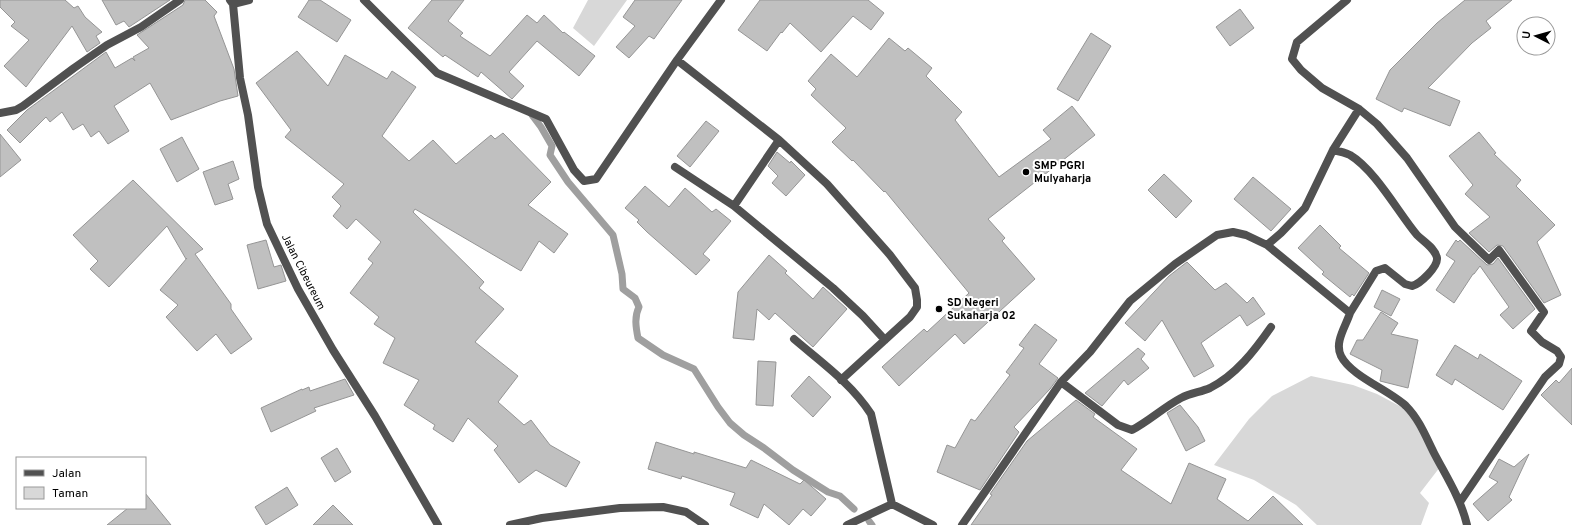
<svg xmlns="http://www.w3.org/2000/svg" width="1572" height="525" font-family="Overpass,sans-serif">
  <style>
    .green { fill: #d8d8d8 }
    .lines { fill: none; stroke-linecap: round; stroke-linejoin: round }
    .stream { stroke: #9f9f9f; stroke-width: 7 }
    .building { fill: #c0c0c0; stroke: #959595 }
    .street { stroke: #515151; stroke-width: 8 }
    .poi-dot { fill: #000; stroke: #fff; stroke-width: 1.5 }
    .labels { text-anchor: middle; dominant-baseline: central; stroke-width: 4; stroke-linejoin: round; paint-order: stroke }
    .poi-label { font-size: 11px; font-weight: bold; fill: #000; stroke: #fff; text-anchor: start }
    .street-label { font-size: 11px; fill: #000; stroke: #fff }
  </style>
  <rect width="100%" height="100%" fill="#fff"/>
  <path class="green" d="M588,0H627L594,46L573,28Z
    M1311,376L1353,385L1377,394L1407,410L1440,467L1420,493L1429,503L1421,525H1317L1296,505L1254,480L1214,465L1249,419L1272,396Z"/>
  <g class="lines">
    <path class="stream" d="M532,115L541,127L552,146L550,155L568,182L613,235L622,274L623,289L635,298L639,307C634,317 636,328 638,338L663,355L694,369L718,407L730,423L744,435L764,448L793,470L828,492L840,496L854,509
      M869,521L872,525"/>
  </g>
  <path class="building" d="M0,0H65L74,8L78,6L85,17L102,32L96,36L100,43L87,52L72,26L26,87L4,66L29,40L11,26L15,22L0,7Z
    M102,0H170L129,27L124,21L116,25Z
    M185,0H205L217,12L214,16L234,69L238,96L220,101L171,120L150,83L114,106L129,131L108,144L99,131L91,137L83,124L73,130L62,112L50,122L46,117L20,143L7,130L27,110L106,52L115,68L132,58L135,61L133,57L149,48L137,35L183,5Z
    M309,0H320L351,20L337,42L298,17Z
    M432,0H464L448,21L463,33L460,36L490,56L527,15L537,23L544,15L563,33L564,32L595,56L579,76L537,41L509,72L524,86L512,99L481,72L478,77L445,55L443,57L408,28Z
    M635,0H682L654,39L649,36L629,58L616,47L635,26L623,17Z
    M760,0H868L884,13L871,30L853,16L821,52L790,23L782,33L781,32L767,51L738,30Z
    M1465,0H1512L1486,21L1491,28L1472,43L1428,88L1460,101L1450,126L1404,108L1402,112L1376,99L1390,70L1437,23Z
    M1240,9L1254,28L1230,46L1216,27Z
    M1091,33L1111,46L1078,101L1057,89Z
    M889,38L905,51L908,48L932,68L926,76L962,112L955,120L999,177L1051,139L1043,130L1072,106L1095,135L988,219L1005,238L1002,241L1035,279L964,344L955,334L899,386L882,367L924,329L927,332L969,293L885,191L884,192L853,160L852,161L832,142L846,128L811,95L816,89L808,81L831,54L857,77Z
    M297,51L328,86L345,55L387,79L392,71L416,87L382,136L409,161L433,140L456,164L491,135L495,139L503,133L551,182L528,205L568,234L554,253L539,241L521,271L415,209L413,212L484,282L479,288L504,309L475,342L518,376L498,402L524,425L531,420L550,445L580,462L566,487L536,470L519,483L494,450L498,446L468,418L453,442L433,429L435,425L404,405L419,380L383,363L395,338L374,324L379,317L350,293L373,263L368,259L381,242L356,219L347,229L333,216L341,206L332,197L344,184L285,137L291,130L256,83Z
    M706,121L719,131L690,167L677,156Z
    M1479,132L1496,153L1494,154L1521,180L1516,186L1555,225L1537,242L1561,295L1544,303L1503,246L1497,245L1489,252L1469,233L1490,217L1465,194L1473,185L1449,156Z
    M0,134L21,160L0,177Z
    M182,137L199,169L177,182L160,149Z
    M777,152L790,163L791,161L805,175L786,196L772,183L778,176L768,166Z
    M233,161L239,179L228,184L233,199L215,205L203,172Z
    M1164,174L1192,201L1176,218L1148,190Z
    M1253,177L1291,209L1271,231L1234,199Z
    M133,180L203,249L195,254L231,304V309L252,339L231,354L216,334L197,351L166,317L178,305L160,290L187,258L186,259L167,226L109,287L90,269L98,261L73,235Z
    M645,186L669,207L685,188L712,212L716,209L731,221L703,254L710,260L696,275L647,232L637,222L639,220L625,208Z
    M1320,225L1341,246L1339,248L1369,273L1354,296L1352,294L1350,297L1322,274L1324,272L1298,248Z
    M266,240L274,267L281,265L286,281L258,289L247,245Z
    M1456,240L1458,242L1460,240L1487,265L1493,264L1498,258L1535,309L1513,329L1500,315L1509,307L1480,266L1474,274H1473L1454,303L1436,290L1455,261L1446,255Z
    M769,255L787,271L785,273L813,299L823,287L847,309L813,347L775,313L769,320L757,309L754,340L733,338L738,292Z
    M1187,262L1215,290L1226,283L1247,303L1253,297L1265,314L1247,326L1240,315L1201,343L1214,366L1194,377L1162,320L1145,341L1125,323L1169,276Z
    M1382,290L1400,299L1391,316L1374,307Z
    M1381,312L1398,323L1391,334L1418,340L1408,388L1380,381L1382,370L1350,354L1357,340H1363Z
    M1035,324L1057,340L1039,364L1058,378L1050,389L1014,427L1019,432L980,490L937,472L947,445L955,448L971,419L975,421L1010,375L1006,372L1024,348L1019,345Z
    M1455,345L1478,359L1480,354L1522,381L1503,410L1455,379L1452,385L1436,375Z
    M1138,348L1145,354L1141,359L1149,368L1128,385L1124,380L1102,406L1085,393Z
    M758,361L776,362L773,406L756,405Z
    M1572,368V425L1541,395L1556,380L1559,383Z
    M809,376L831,397L813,417L791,396Z
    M345,379L354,395L314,408L316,411L271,432L261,408L302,389V390L309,387L310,391Z
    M1076,400L1095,414L1093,417L1137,449L1121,470L1171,504L1189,463L1226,479L1217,499L1248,521L1273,496L1303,525H971L992,495L990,494L1027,441Z
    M1180,405L1198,427L1205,441L1186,451L1167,413Z
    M656,442L694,454V452L746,468L751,460L800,484L804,480L826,499L811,516L803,509L789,525L764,504L758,518L730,505L735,493L682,476L681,479L648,469Z
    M337,448L351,472L335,482L321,458Z
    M1529,454L1509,497L1512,500L1488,521L1473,504L1498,482L1489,477L1499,459L1514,467Z
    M287,487L298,505L266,525L255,507Z
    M145,493L171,525H107L128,508H145Z
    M333,505L353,525H313Z"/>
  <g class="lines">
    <path class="street" d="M230,0L233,4L240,78L248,115L258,187L267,224L298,289L333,350L375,416L438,525
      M364,0L437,73L546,119L574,170L584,181L596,179L677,60L721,0
      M1347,0L1297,42L1292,59L1301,70L1322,88L1359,109L1377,124L1407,158L1455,227L1489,260L1499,250L1544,312L1531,331L1542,342L1557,351L1561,357L1559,364L1545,377L1460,502
      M233,4L249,0
      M677,60L779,140L827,184L890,255L915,288L917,300V307L910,317L841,380
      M0,113L16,110L23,106L74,68L107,45L141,27L180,0
      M675,167L734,206L833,288L863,316L885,340
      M734,206L779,140
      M1267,245L1350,313L1376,271L1385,268L1405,284L1412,286C1420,284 1438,267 1437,258C1435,248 1424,242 1417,235C1398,212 1375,170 1350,155C1346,153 1338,151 1333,150
      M1350,313C1346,326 1334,342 1341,356C1351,376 1389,390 1406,406C1419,419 1426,437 1434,453C1446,476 1461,499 1467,525
      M794,339C821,362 852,384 871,414L892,504L933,525
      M1061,382L1118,425L1132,430C1149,421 1164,407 1181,398C1191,393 1201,392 1210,388C1236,375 1255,350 1271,327
      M510,525L542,518L620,508L663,507L686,512L705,525
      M847,525L892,504
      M962,525L1061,382L1090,352L1130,301L1175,264L1217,235L1233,232L1246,235L1267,245L1281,233L1305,208L1333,150L1359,109"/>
  </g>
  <g class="poi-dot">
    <circle cx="1026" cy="172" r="4"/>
    <circle cx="939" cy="309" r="4"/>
  </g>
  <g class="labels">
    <g class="poi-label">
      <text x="1034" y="166">SMP PGRI<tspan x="1034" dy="13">Mulyaharja</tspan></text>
      <text x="947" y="303">SD Negeri<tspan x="947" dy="13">Sukaharja 02</tspan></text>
    </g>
    <g class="street-label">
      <text transform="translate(303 272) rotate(63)">Jalan Cibeureum</text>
    </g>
  </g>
  <rect x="16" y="457" width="130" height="52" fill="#ffffff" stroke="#999999"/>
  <rect x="24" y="470" width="20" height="6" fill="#515151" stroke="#999999"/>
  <text x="52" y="477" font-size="12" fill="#000000">Jalan</text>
  <rect x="24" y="487" width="20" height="12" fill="#d8d8d8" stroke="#999999"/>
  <text x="52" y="497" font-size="12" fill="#000000">Taman</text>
  <g transform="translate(1536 36) rotate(276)"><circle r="19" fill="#ffffff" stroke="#999999"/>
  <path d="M0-3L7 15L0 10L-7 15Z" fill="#000000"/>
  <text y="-6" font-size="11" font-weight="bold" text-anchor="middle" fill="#000000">U</text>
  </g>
</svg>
